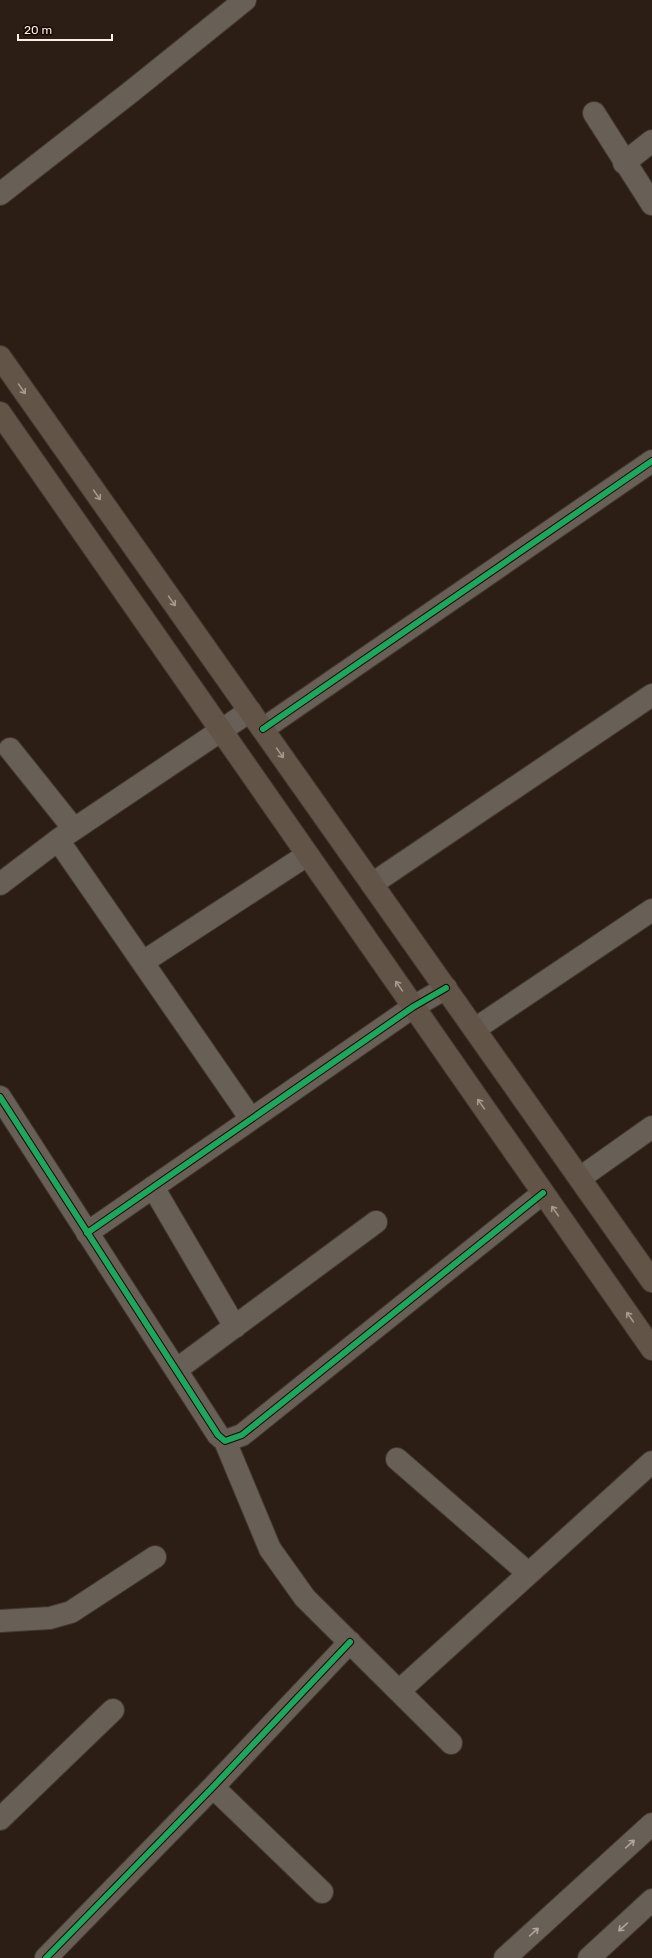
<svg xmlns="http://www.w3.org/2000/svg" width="652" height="1958" font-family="Rubik,sans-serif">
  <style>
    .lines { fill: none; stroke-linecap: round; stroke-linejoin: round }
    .minor-casing { stroke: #433830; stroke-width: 24 }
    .major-casing { stroke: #433830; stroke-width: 24 }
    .minor { stroke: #685f56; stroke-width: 22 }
    .major { stroke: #625548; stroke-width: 22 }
    .cycleway-casing { stroke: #150904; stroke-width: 8 }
    .cycleway { stroke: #20a55d; stroke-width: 6 }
    .oneway { stroke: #a89a8f }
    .oneway2 { stroke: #b2a69e }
  </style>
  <rect width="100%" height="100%" fill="#2c1e15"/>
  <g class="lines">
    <defs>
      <path id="minor" d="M594,113L652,204
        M624,163L652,141
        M0,194L132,91L245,0
        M263,729L652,461
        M10,749L74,829
        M58,840L251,1119
        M0,884L58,840L250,711
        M372,884L652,695
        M143,962L307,855
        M475,1029L652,910
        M0,1097L218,1435L225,1441L242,1435L543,1193
        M580,1178L652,1127
        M153,1187L235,1327
        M87,1233L413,1007L446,988
        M176,1370L376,1222
        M225,1441L270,1549L305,1598L451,1743
        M397,1459L528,1573
        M0,1621L50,1618L71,1612L155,1557
        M399,1691L652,1462
        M213,1787L322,1892
        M0,1819L113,1710
        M46,1958L213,1787L350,1642
        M505,1958L652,1824
        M589,1958L652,1900"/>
      <path id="major" d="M0,357L652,1281
        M0,413L652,1349"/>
    </defs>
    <use href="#minor" class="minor-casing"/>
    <use href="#major" class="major-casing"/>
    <use href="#minor" class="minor"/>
    <use href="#major" class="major"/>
    <defs>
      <path id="cycleway" d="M263,729L652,461
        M0,1097L218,1435L225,1441L242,1435L543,1193
        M87,1233L413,1007L446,988
        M46,1958L213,1787L350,1642"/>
    </defs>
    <use href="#cycleway" class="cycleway-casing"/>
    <use href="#cycleway" class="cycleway"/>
  </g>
  <defs><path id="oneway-shaft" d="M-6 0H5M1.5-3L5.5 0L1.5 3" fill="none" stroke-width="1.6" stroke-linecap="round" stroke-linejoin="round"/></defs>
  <g class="oneway">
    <use href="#oneway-shaft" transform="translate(22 389) rotate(55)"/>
    <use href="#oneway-shaft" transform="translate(97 495) rotate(55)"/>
    <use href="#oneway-shaft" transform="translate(172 601) rotate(55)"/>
    <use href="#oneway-shaft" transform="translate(280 753) rotate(55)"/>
    <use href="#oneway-shaft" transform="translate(399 986) rotate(-125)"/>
    <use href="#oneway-shaft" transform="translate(481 1104) rotate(-125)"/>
    <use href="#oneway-shaft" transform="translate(555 1211) rotate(-125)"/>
    <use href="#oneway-shaft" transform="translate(630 1317) rotate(-125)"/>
  </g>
  <g class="oneway2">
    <use href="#oneway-shaft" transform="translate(630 1844) rotate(-42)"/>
    <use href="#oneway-shaft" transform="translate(623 1927) rotate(138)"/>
    <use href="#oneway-shaft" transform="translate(534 1932) rotate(-42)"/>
  </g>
  <path d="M18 34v6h94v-6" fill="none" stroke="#fdeee6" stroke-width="2"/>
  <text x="24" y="34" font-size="12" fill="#fdeee6" stroke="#150904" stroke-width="3" paint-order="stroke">20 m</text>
</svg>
